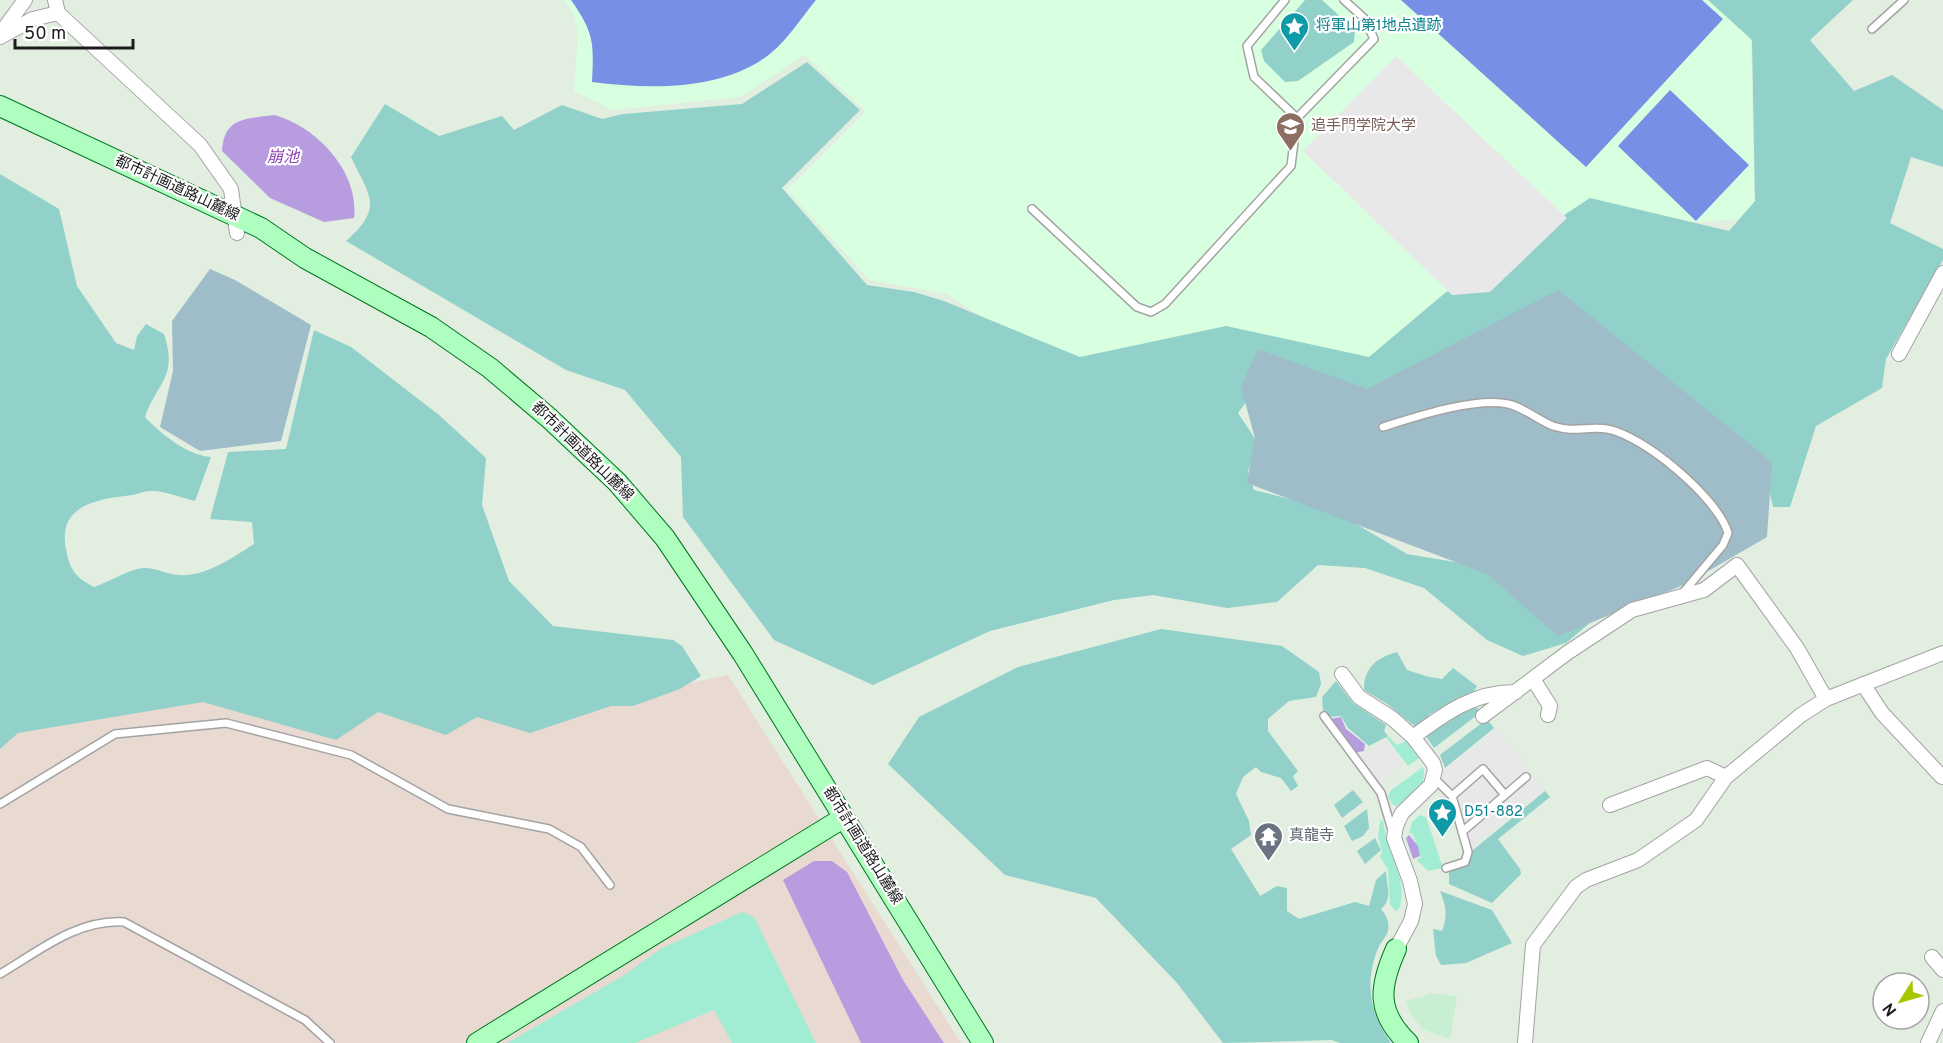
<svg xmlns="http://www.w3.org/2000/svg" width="1943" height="1043" font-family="Overpass,'Noto Sans JP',sans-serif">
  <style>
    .industrial { fill: #e8d9d1 }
    .education { fill: #d8ffdf }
    .farmland { fill: #c9efd2 }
    .grass { fill: #a1edd4 }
    .forest { fill: #91d1c9 }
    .cemetery { fill: #9fbcc9 }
    .pitch { fill: #778fe4 }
    .parking { fill: #e8e8e8 }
    .water { fill: #b79de0 }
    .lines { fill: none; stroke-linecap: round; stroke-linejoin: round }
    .lane-casing { stroke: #a3a3a3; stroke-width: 10 }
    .street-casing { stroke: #a3a3a3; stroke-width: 16 }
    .secondary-casing { stroke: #007520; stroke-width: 22 }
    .lane { stroke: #fff; stroke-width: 7 }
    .street { stroke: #fff; stroke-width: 14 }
    .secondary { stroke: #aefebf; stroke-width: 20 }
    .labels { text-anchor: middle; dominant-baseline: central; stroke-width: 4.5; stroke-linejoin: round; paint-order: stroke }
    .culture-label { font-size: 15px; fill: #0d838f; stroke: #fff; text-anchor: start }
    .education-label { font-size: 15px; fill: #785e54; stroke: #fff; text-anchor: start }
    .street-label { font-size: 15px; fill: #1c1c1c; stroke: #fff }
    .worship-label { font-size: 15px; fill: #5b616d; stroke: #fff; text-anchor: start }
    .water-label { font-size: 16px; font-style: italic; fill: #8c42b1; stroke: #fff }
  </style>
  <rect width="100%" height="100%" fill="#e2eee0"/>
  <path class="industrial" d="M112,662L578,707L728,675L961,1043H0V739Z"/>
  <path class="education" d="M564,0H1750L1755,219L1573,227L1370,373L1069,374L947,294L870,280L787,190L866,111L804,55L741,97L613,110L574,91L578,31L573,13Z"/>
  <path class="farmland" d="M1429,993L1457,996L1450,1039L1422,1029L1410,1012L1405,1001L1426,996Z"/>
  <path class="grass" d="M1388,736L1397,745L1406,741L1419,758L1408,766L1386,737Z
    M1423,767C1429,785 1411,798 1396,806L1392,804L1388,797L1390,791Z
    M1420,815L1426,817L1443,868L1428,871L1417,860L1421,857L1413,834L1409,833L1412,822Z
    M1383,820C1387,850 1409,879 1399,909L1395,911L1390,904L1388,869L1380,857L1382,851L1378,836L1380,821Z
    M742,912L754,917L816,1043H732L714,1010L635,1043H507L626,974L660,949Z"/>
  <path class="forest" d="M1305,0H1322L1355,30L1354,42L1298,81L1285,82L1264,61L1261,50Z
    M1708,0H1853L1810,40L1854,91L1892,75L1943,110V167L1911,157L1890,223L1943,249V260L1886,359L1882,388L1816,426L1790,507H1773L1763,463L1372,407L1265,376L1238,413L1258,443L1248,471L1254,490L1297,501L1356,524L1407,554L1461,563L1604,611L1566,643L1523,656L1487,640L1424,588L1365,568L1318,565L1277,602L1227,608L1153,595L1114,600L990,631L873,685L774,640L683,517L681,457L625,390L566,370L346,241C384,207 370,197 351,157L385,104L439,136L502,116L514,130L562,105L602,119L623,114L742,104L807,62L860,110L782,188L867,285L914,292L944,301L1080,357L1226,326L1369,357L1445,293L1590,198L1729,231L1755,201L1752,40Z
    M0,174L59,209L77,286L116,343L134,350L137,336L146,324L164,334C178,377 158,381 145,417C162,435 187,455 211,457L195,501C182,498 164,490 150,491C144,491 138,494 132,495C99,499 57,504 66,549C69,569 76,578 94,587C108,582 123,573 137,569C152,565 164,574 178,575C206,577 232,558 254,544L252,522L210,519L228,452L286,449L314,330L351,347L439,415L486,458L482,505L509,581L553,626L673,640L682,646L701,676L680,689L633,706H611L530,733L477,717L446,735L378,712L336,740L203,702L18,733L0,749Z
    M1161,629L1282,646L1319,672L1321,684L1316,697L1289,701L1268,719V731L1298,771L1293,776L1298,786L1291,791L1281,778L1261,772L1256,767L1243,777L1236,794L1249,821L1251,835L1231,849L1260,896L1277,886L1287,888V911L1299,919L1355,902L1369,906L1376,880L1386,871C1386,887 1394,897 1381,909C1386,915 1390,922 1388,930C1387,936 1382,941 1379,946C1364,981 1369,1013 1391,1043H1340L1332,1040L1223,1043L1177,983L1096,898L1005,875L888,764L919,717L1018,667Z
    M1397,652L1407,670L1429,677L1442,679L1453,668L1477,686L1474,691L1430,714L1417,728L1387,704L1364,690C1364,668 1376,658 1397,652Z
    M1336,681L1353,703L1386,725L1384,731L1388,736L1369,746L1348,728L1341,716L1328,717L1323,710L1322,697Z
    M1475,706L1481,712L1434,748L1425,735L1448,718Z
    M1487,719L1494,728L1445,768L1440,755Z
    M1353,790L1363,802L1342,818L1334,805Z
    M1545,791L1550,797L1498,839L1520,869L1521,874L1492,903L1449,884V870L1467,864L1473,850Z
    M1367,809L1369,828L1363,836L1352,841L1344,826Z
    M1375,838L1381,850L1365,864L1357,851Z
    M1440,891L1492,910L1512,943L1466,963L1441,965L1436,956L1433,929L1442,931C1448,915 1446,906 1440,891Z"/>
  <path class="cemetery" d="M210,269L235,280L311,325L281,441L200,451L160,427L173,371L172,321Z
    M1558,290L1772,462L1767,537L1686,584L1558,636L1487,574L1247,483L1255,438L1241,387L1258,349L1367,389Z"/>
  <path class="pitch" d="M571,0H816C802,17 788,39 771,53C723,92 649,89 592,82C594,42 594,33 571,0Z
    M1401,0H1702L1723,19L1586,167Z
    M1670,90L1749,165L1696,221L1618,146Z"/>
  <path class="parking" d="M1396,56L1567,218L1490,292L1452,295L1303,151Z
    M1497,728L1544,791L1465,852L1453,813L1440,795L1446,769Z
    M1385,738L1404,764L1373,788L1353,762Z"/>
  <path class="water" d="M274,115C316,126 360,172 354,218L324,222L270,198L222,151C224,117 246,119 274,115Z
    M1341,717L1346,729L1365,744L1364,751L1354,753L1332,723L1331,719Z
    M1409,835L1418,846L1420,856L1413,859L1406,838Z
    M814,861H832L847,872L903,980L944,1043H861L783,880Z"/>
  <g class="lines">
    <defs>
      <path id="lane" d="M1872,29L1904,0
        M1297,118L1374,39L1365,19L1344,0
        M1032,209L1137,307L1151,312L1165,304L1291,166L1297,118L1254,77L1247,46L1285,0
        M1383,427C1415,417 1475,397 1508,404C1523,407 1538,420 1553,426C1575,433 1588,426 1607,429C1643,435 1718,498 1728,533L1723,545L1682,594
        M1324,716L1381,793L1392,830
        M1434,778L1452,796L1468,852L1465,862L1446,868
        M1452,796L1483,769L1505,795
        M0,804L115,734L226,723L351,755L448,809L549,829L581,847L610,885
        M1462,832L1526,777
        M0,974C39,951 77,919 124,922L305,1020L330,1043"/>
      <path id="street" d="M55,0L58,13L200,145L231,189L237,233
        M0,34L25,0
        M0,37L33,19L58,13
        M1899,354L1943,273
        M1342,674L1359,697L1393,719L1413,737L1433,763L1435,770L1431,785L1402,813L1396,826L1394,838L1410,881L1415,904L1411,921L1396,949
        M1533,679L1550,706L1548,715
        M1863,684L1882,713L1942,777
        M1483,716L1567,653L1632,610L1704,590L1737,565L1797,648L1826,699
        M1413,737C1444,714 1475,691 1516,692
        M1610,805L1707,768L1726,777
        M1932,957L1943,970
        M1525,1043L1533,945L1576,887L1586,880L1638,860L1696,820L1726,777L1801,715L1826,699L1943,653
        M1928,1043L1943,1011"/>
      <path id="secondary" d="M0,106L261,228L305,258L431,327L490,368L549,418L617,482L665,538L743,654L983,1043
        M1396,949C1379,987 1376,1012 1408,1043
        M477,1043L843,818"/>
    </defs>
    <use href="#lane" class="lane-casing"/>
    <use href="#street" class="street-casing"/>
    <use href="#secondary" class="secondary-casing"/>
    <use href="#lane" class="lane"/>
    <use href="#street" class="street"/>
    <use href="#secondary" class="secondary"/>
  </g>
  <defs>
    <symbol id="sight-pin" viewBox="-11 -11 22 30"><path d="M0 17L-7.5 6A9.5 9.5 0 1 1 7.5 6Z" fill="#0f9aa8" stroke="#fff"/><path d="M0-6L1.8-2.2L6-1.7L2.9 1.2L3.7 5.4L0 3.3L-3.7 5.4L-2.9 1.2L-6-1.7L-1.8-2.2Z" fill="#fff"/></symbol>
    <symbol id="university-pin" viewBox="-11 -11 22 30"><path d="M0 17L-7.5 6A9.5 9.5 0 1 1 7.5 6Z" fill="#8d6e63" stroke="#fff"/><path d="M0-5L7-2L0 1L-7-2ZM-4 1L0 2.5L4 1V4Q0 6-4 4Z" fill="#fff"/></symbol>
    <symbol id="temple-pin" viewBox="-11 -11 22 30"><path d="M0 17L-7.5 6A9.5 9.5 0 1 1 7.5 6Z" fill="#6b7280" stroke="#fff"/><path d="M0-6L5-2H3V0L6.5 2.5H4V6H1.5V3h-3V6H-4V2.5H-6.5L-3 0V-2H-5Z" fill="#fff"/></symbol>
  </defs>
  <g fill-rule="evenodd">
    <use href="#sight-pin" x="1278" y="10" width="33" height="45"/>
    <use href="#university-pin" x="1274" y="110" width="33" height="45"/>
    <use href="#sight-pin" x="1426" y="796" width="33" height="45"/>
    <use href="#temple-pin" x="1252" y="820" width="33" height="45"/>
  </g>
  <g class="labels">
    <g class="culture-label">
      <text x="1316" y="26">将軍山第1地点遺跡</text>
      <text x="1464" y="812">D51-882</text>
    </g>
    <g class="education-label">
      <text x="1311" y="126">追手門学院大学</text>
    </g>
    <g class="street-label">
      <text transform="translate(177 189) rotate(25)">都市計画道路山麓線</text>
      <text transform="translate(582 452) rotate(44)">都市計画道路山麓線</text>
      <text transform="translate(862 846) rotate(58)">都市計画道路山麓線</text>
    </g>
    <g class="worship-label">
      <text x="1289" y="836">真龍寺</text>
    </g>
    <g class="water-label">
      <text x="283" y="158">崩池</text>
    </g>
  </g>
  <g transform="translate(1901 1001) rotate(233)"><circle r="28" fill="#ffffff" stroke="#a4a4a4" stroke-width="1.5"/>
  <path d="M0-4.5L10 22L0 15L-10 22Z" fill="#a6c700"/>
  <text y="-9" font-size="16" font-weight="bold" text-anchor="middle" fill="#1c1c1c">N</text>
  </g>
  <path d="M15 39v9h118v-9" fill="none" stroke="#1c1c1c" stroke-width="3"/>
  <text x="24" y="39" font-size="18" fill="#1c1c1c" stroke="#ffffff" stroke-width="4.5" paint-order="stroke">50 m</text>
</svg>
